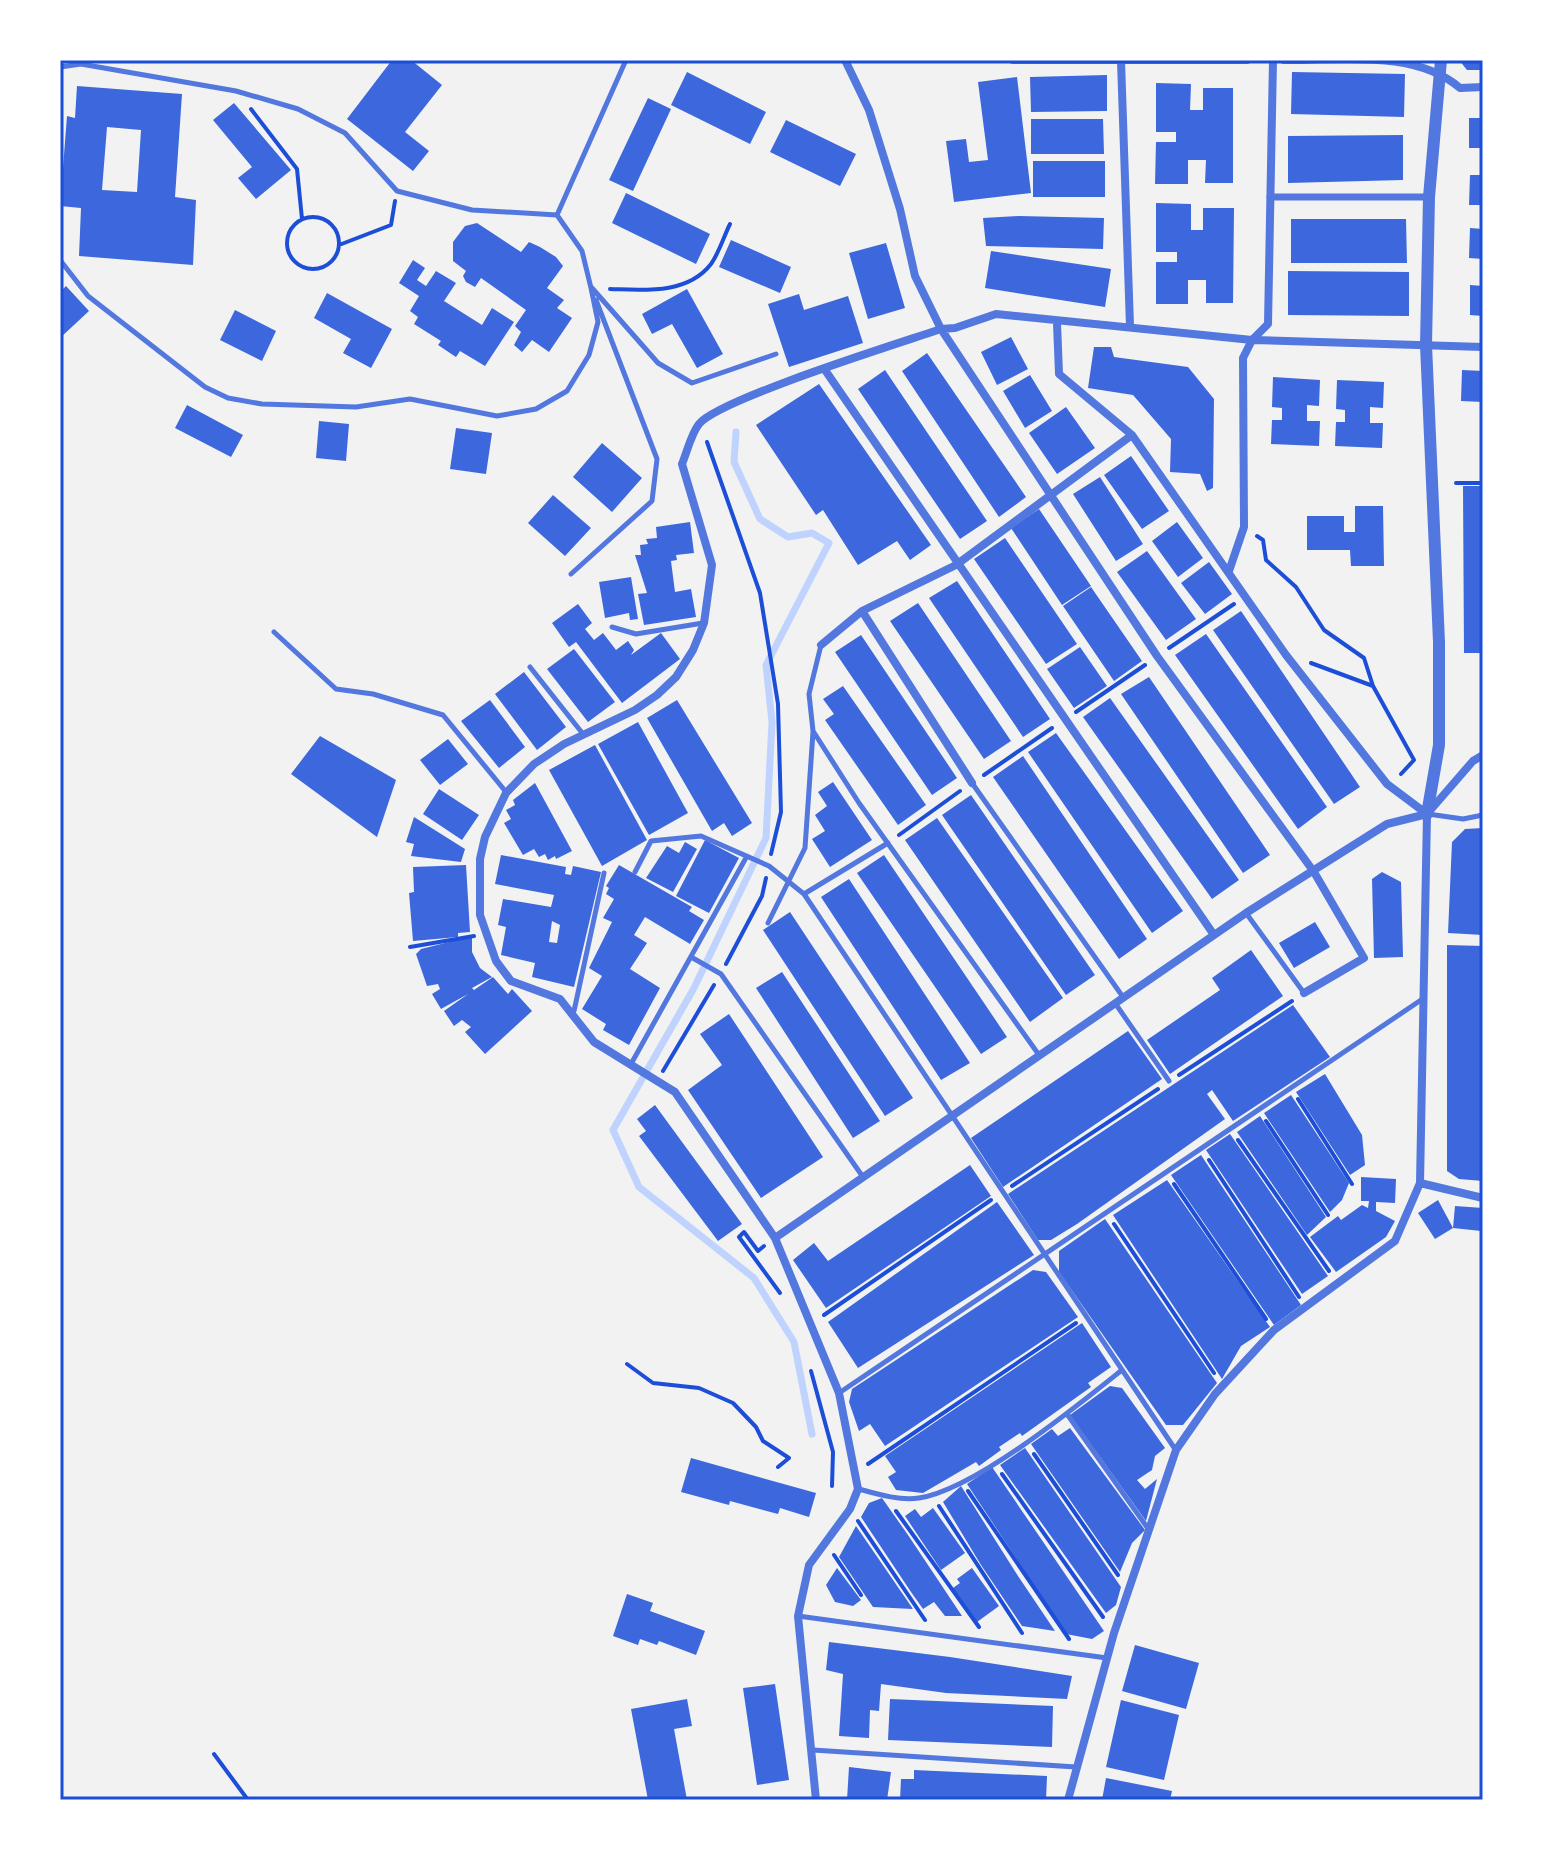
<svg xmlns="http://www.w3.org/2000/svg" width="1543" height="1860" font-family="'Fira Sans Condensed',sans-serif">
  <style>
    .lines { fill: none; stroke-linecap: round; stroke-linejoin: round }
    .stream { stroke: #bfd3fe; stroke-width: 7 }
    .building { fill: #3d67dc; fill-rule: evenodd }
    .path { stroke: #1d4ed8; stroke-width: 4 }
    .service { stroke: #5277de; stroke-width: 5 }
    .pedestrian { stroke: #5277de; stroke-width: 7 }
    .minor { stroke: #5277de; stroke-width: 8 }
    .tertiary { stroke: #5277de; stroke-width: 12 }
    .neatline { fill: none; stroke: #1d4ed8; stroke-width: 3 }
  </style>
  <rect width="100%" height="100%" fill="#f2f2f2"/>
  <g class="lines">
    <path class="stream" d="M736,432L734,462L760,519L788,537L812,533L829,543L766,665L772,722L766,838L694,988L613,1130L639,1187L754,1278L794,1342L812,1434"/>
  </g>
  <path class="building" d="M392,60H411L442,85L405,132L429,151L413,171L347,119Z
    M1459,60H1483V70H1467Z
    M687,72L766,112L750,144L671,105Z
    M1292,72L1405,74L1404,117L1291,114Z
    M1107,75V111L1031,112L1030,77Z
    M1017,77L1031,193L954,202L946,141L966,139L969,162L988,160L978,82Z
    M1156,83L1191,84L1190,110H1203V88H1233V183H1205L1206,160H1188V184H1155L1156,142H1176V132H1156Z
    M77,86L182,94L175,197L196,200L193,265L79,256L81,208L60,206L67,116L75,118ZM107,127L141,130L137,192L102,190Z
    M648,98L671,109L633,191L609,180Z
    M234,103L291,170L256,199L238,178L252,167L213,120Z
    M1469,118H1483V148H1469Z
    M1031,119H1103L1104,154H1031Z
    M786,120L856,154L840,186L770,152Z
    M1403,135V180L1288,183V136Z
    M1033,161H1105V197H1033Z
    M1470,175H1483V205H1469Z
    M626,193L710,234L696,264L612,223Z
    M1156,203L1191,204V230H1203V208H1234L1233,303H1206V280H1188V304H1156V262H1177V252H1156Z
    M1019,216L1104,218L1103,249L986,246L983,218Z
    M1291,219H1406L1407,263H1291Z
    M477,223L521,252L529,242L540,247L556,257L563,266L547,288L564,300L557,308L572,318L549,352L532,340L522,352L514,345L521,332L515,326L526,310L481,278L475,287L466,282L463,276L466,271L453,261V242L465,226Z
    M1470,228L1483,229V259L1469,258Z
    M731,240L791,267L780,293L719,267Z
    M886,243L905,308L868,319L849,253Z
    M991,251L1111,269L1105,307L985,288Z
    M413,260L425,268L417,280L426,286L436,271L456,283L444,301L482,325L492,308L514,322L485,366L460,351L456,357L438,345L441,341L414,324L418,317L410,311L419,296L399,283Z
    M1288,271L1409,272V316L1288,315Z
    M1470,285L1483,286V316L1470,315Z
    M66,286L89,311L60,338V292Z
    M687,289L723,354L697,368L672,324L652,334L642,314Z
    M327,293L392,329L371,368L343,353L351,339L314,318Z
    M799,294L804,310L848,296L863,343L789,367L768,304Z
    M235,310L276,331L262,361L220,340Z
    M1011,337L1028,369L997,385L981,352Z
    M1094,347H1111L1114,357L1188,367L1214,399L1213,488L1207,491L1200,474L1170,472L1171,439L1133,395L1088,388Z
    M927,353L1026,497L999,517L902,371Z
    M885,370L987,521L960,539L858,389Z
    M1462,370L1483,371V402L1461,401Z
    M1030,375L1052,411L1025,428L1003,391Z
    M1273,377L1320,380L1319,406L1307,405V421H1320L1319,446L1271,444L1272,420H1282V408L1272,407Z
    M1337,380L1384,382L1383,408L1370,407V423H1383L1382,448L1335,446L1336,422H1345V410L1336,409Z
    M819,384L931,545L910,560L897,541L858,565L823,510L816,515L756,425Z
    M187,405L243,435L231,457L175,428Z
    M1066,407L1095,448L1057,474L1029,433Z
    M319,421L349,424L346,461L316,458Z
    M456,428L492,433L486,474L450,469Z
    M602,443L642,478L612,512L573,477Z
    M1131,456L1169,511L1142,529L1104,475Z
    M1100,477L1143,544L1116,561L1073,494Z
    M1463,486H1483V653H1464Z
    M553,495L591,528L565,556L528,523Z
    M1355,506H1383L1384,566H1351L1350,550H1307V516H1344V532H1355Z
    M1039,509L1091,586L1062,605L1011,528Z
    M690,522L694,553L676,555L677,560L671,561L675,592L691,589L696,617L644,625L638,594L647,593L635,555H641L640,545L648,544L646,539L657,538L656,527Z
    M1177,522L1203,558L1178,577L1152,541Z
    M1005,538L1077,644L1046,664L974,559Z
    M1147,551L1196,619L1166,640L1117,572Z
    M1209,562L1232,594L1205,614L1181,583Z
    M631,577L638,619L630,620L629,613L605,618L599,582Z
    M957,581L1050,719L1023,737L929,598Z
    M1091,587L1142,661L1114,681L1063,606Z
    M918,603L1011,741L984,759L890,621Z
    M578,604L592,623L585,629L594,640L603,633L616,650L628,641L634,650L631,655L661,633L680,659L622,703L576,642L569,647L552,623Z
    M1241,611L1360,787L1334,804L1213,630Z
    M1206,634L1327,807L1298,829L1175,655Z
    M861,635L957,778L932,795L835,652Z
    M1080,647L1107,686L1074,708L1047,669Z
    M574,649L615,702L588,722L547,669Z
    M524,672L566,727L537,750L495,694Z
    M1149,677L1270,855L1243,873L1121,694Z
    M843,686L926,805L898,825L825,720L834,714L823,699Z
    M1110,698L1239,880L1212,899L1083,717Z
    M490,700L525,747L499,768L461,721Z
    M677,700L752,823L732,836L724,823L712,831L647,718Z
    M638,722L688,813L649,835L598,744Z
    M1056,733L1183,911L1152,933L1028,752Z
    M320,736L396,780L377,837L291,774Z
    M448,739L468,764L440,785L420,760Z
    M595,745L647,840L602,866L549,770Z
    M1023,756L1147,939L1119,959L993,777Z
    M833,782L872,840L830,867L812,839L825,831L815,815L827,806L818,792Z
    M535,783L572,851L556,859L555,856L548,860L545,854L539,857L534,849L523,855L504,823L511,819L506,810L515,805L513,800Z
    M439,789L479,815L462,840L423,814Z
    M971,795L1095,975L1066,995L942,815Z
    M414,817L465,849L461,862L411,856L414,844L406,842Z
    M937,818L1063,998L1030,1022L905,840Z
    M1483,828V935L1448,933L1452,842L1465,829Z
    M705,840L739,858L709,913L676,896Z
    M685,842L697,849L673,892L646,878L667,846L679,853Z
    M501,855L566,867L565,874L571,875L573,866L601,872L574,987L532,977L535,963L501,955L506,927L498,925L503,899L551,907L554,895L495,884ZM552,921L560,925L557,943L549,942Z
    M884,855L1007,1037L981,1054L857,873Z
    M466,865L470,932L458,933V937L413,941L409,893L414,892L413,867Z
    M619,865L692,907L689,911L704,920L690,944L645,917L634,935L647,943L630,969L660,988L629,1045L603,1030L606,1024L582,1009L602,976L589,968L612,922L603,918L614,899L606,894L609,888L606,886Z
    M1382,872L1401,882L1403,957L1374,958L1372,879Z
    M849,879L970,1063L941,1080L821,897Z
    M790,912L913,1098L885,1116L763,930Z
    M1315,922L1330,947L1294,968L1279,943Z
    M465,938H472V952L480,968L492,977L472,988L474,990L493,977L508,994L512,989L532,1011L485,1054L465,1032L471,1027L462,1020L454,1026L444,1011L468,994L441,1009L432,994L440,989L438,984L427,986L416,954L421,949Z
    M1447,945L1483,946V1181L1459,1179L1447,1171Z
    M1251,950L1283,996L1170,1074L1147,1040L1220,990L1212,978Z
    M782,972L880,1121L853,1138L756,988Z
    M1293,1005L1330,1057L1233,1121L1212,1090L1207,1094L1225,1119L1077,1224L1051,1240H1038L1008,1194Z
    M729,1014L823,1157L761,1198L688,1090L722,1065L700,1034Z
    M1128,1031L1162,1079L1003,1187L971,1138Z
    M1325,1074L1362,1135L1365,1165L1350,1175L1296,1092Z
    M1291,1095L1349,1183L1342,1200L1330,1212L1264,1113Z
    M655,1105L742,1224L718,1241L639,1136L646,1131L637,1119Z
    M1260,1116L1326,1217L1307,1235L1237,1132Z
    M1230,1134L1328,1276L1302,1294L1206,1150Z
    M1201,1155L1301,1305L1274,1325L1171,1175Z
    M970,1165L991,1196L826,1308L793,1260L814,1243L828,1261Z
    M1361,1177L1396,1179L1395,1203L1376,1202V1211L1395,1221L1386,1237L1336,1272L1310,1237L1338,1216L1341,1220L1362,1205L1368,1208L1369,1201H1361Z
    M1167,1180L1270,1327L1241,1346L1222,1379L1113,1215Z
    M1438,1200L1453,1228L1435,1239L1418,1213Z
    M997,1202L1034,1255L858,1368L828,1322Z
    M1455,1206L1483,1208V1240L1480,1239L1481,1231L1453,1228Z
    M1105,1219L1217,1383L1183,1425H1166L1059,1272V1251Z
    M1033,1270L1046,1272L1078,1317L885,1446L870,1424L859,1431L849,1402L852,1389Z
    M1082,1323L1111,1367L1088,1383L1091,1387L1022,1436L1020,1433L999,1447L1001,1450L979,1466L976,1462L923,1493L896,1490L888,1477L896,1472L885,1456Z
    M1110,1386L1122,1388L1165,1448L1155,1456L1152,1470L1137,1480L1145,1489L1157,1479L1146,1521L1070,1415Z
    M1070,1428L1145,1530L1132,1543L1120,1572L1031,1444L1052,1429L1058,1436Z
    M1025,1448L1121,1587L1116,1605L1106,1613L1000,1465Z
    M691,1458L816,1493L809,1517L780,1508L778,1514L730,1501L729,1505L681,1492Z
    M992,1467L1104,1631L1092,1639L1066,1634L967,1484Z
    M961,1486L1018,1576L1055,1631L1022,1626L981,1565L943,1502Z
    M882,1498L908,1535L962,1616H945L934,1602L923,1609L911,1592L861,1517L869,1503Z
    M933,1508L965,1553L941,1570L905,1516L915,1509L921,1517Z
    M856,1526L867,1542L913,1609L873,1607L839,1557Z
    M837,1568L861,1600L853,1606L835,1602L826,1585Z
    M972,1568L999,1606L977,1622L953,1588L960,1583L957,1579Z
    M627,1594L653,1603L650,1611L705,1631L696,1655L659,1641L657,1645L640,1639L638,1645L613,1636Z
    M829,1642L950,1657L1072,1676L1067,1699L946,1693L881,1684L879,1711L870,1710L869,1738L839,1736L843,1674L826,1670Z
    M1135,1645L1199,1663L1186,1709L1122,1691Z
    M775,1684L789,1780L757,1785L743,1688Z
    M687,1699L692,1726L674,1729L687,1800H648L631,1709Z
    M890,1699L1053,1706L1052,1747L888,1740Z
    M1121,1700L1179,1715L1164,1780L1106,1767Z
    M849,1767L891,1772L887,1800H847Z
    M914,1770L1047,1776L1046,1800H900L901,1779H914Z
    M1106,1778L1172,1791L1170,1800H1102Z"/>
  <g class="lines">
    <path class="path" d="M251,109L297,169L302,219
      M287 243a26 26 0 1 1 52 0a26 26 0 1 1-52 0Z
      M339,245L391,225L395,201
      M610,289C643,290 687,295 711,264C719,253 724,236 730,224
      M707,442L760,593L778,704L781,812L771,854
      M1456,483H1483
      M1257,536L1263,540L1266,560L1296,587L1324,630L1364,658L1373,686
      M1169,648L1234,604
      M1311,663L1373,686L1414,760L1401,774
      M1076,712L1145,665
      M984,775L1052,728
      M899,835L960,791
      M410,947L474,936
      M726,964L762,896L766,878
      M663,1071L714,985
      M1179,1075L1292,1001
      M1298,1099L1352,1184
      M1266,1121L1328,1215
      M1238,1140L1329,1271
      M1209,1160L1299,1297
      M1174,1184L1266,1319
      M1012,1186L1158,1089
      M1114,1224L1214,1373
      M739,1237L780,1293
      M739,1237L744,1232L758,1251L764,1246
      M824,1315L991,1200
      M627,1364L653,1383L699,1388L733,1403L756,1427L763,1441L789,1458L778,1467
      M811,1371L833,1452L832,1486
      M1034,1454L1118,1575
      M868,1464L1076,1323
      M1002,1474L1103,1617
      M968,1491L1069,1639
      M939,1506L1022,1633
      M896,1511L979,1627
      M858,1521L925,1620
      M834,1555L861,1595
      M214,1754L248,1800"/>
    <path class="service" d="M60,67L81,64L236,91L298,109L345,133L397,191L472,210L557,215L582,251L591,288L598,322L589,355L567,391L536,409L497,416L410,399L356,407L262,404L228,398L205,387L88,296L60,260
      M557,215L626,60
      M592,288L658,363L692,383L776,354
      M571,574L652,501L657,459L596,300
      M612,627L636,634L703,623
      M274,632L336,689L373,694L443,715L506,792
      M821,645L809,694L813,731L859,803L1039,1055
      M530,667L583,734
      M972,783L1123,997
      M1428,814L1463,819L1483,815
      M635,872L651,841L701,836L769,866L804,894L1175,1449
      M804,894L888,843
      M1246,913L1304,993
      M768,923L805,848L813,732
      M691,957L721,974L863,1177
      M1115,1003L1169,1081
      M574,1011L604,873
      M631,1064L747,856
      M839,1393L1421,1000
      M1067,1414L1149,1530
      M859,1489C877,1494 900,1501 919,1498C974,1490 1077,1406 1122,1370
      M798,1616L1107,1658
      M813,1750L1076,1767"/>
    <path class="pedestrian" d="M1270,197H1429"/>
    <path class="minor" d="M845,60L869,110L900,209L915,276L941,329L1157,656L1314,872L1364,958L1304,993
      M1013,60H1247
      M1284,60C1341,61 1414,49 1460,88L1483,87
      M1121,61L1130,326
      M1057,323L1059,374L1132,435L1286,655L1387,784L1427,814
      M825,370L1214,935
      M1229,571L1244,527L1243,358L1252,340L1268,324L1273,60
      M862,611L972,783
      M821,645L862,611L956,565L1132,435
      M1420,1183L1483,1198
      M775,1238L1246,913L1387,824L1427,814L1473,761L1483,755
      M816,1800L798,1616L809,1565L850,1509L858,1489L839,1393L775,1238L675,1092L594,1042L560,999L511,981L496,961L480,915V859L485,837L506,793L534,764L564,744L635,710L657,695L676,677L693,650L704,623L712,565L682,464C687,452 691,434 699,424C719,399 900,343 941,329L955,328L996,314L1252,340L1483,347
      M1068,1800L1114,1633L1176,1450L1215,1394L1274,1330L1395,1241L1420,1183L1427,814"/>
    <path class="tertiary" d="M1427,814L1439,745V642L1426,345L1429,197L1441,60"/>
  </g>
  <rect width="1543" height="1860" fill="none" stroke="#ffffff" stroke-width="124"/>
  <rect x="62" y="62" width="1419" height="1736" class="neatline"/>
</svg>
